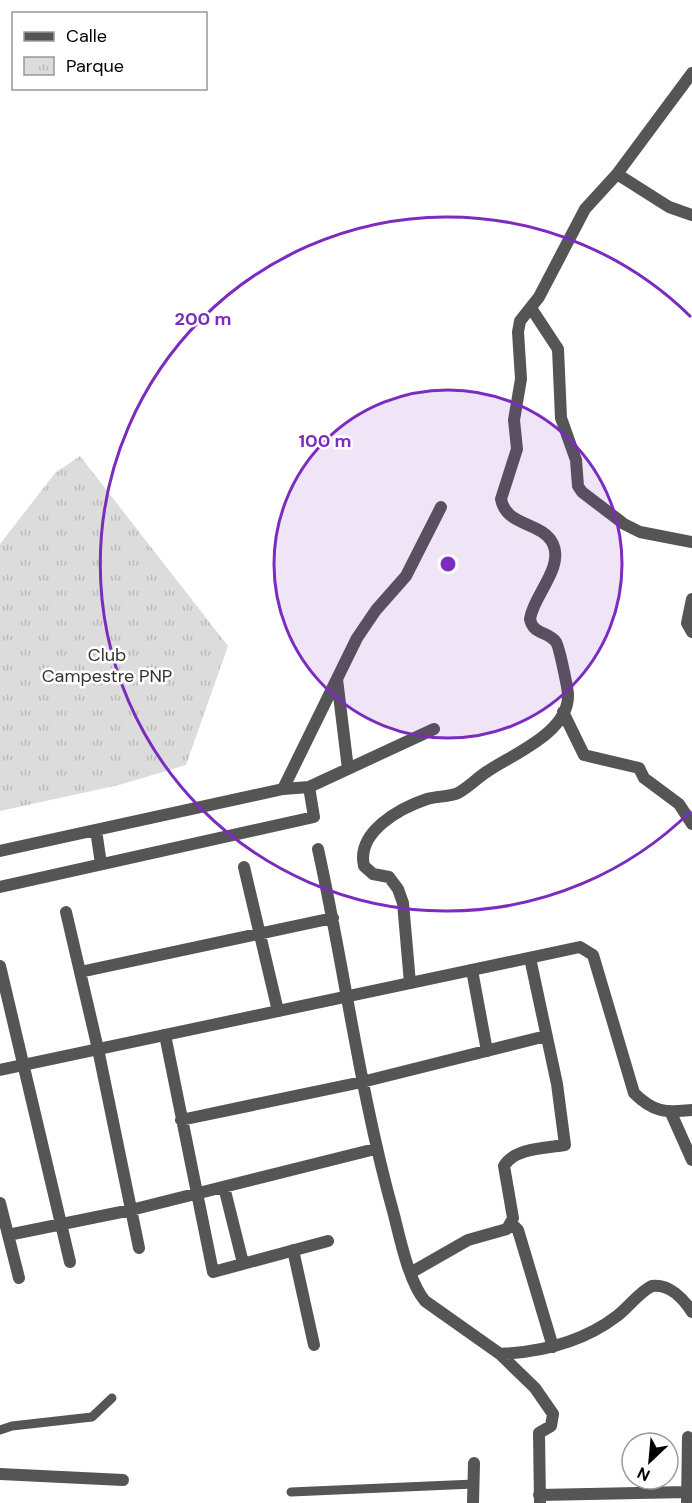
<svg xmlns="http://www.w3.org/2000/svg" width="692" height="1503" font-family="'DM Sans',sans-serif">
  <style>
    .park { fill: url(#park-tufts) }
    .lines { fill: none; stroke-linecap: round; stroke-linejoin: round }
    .pedestrian { stroke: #555; stroke-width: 9 }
    .minor { stroke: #555; stroke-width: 12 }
    .tertiary { stroke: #555; stroke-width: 12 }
    .ring { fill: none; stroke: #7b2cbf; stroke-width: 3 }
    .labels { text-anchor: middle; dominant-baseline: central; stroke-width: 5; stroke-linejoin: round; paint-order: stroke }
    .park-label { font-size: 18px; fill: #333; stroke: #fff }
    .centre { fill: #7b2cbf; stroke: #fff; stroke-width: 3 }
    .ring-label { font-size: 18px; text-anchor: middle; font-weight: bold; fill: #7b2cbf; stroke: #fff; stroke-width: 5; stroke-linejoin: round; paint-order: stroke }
  </style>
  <defs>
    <pattern id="park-tufts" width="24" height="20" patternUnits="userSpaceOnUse" patternTransform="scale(1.5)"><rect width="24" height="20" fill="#dcdcdc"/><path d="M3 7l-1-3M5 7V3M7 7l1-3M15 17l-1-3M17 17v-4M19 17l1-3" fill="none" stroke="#bbb"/></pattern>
  </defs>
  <rect width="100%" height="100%" fill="#fff"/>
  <path class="park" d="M80,456L228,646L186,765L119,785L0,811V544L55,473Z"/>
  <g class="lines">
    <path class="pedestrian" d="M0,1430L12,1426L92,1417L112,1398
      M291,1492L474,1484"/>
    <path class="minor" d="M617,174L669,207L692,215
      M531,308L558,349L561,418L576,460L578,486L582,492L624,524L640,532L692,542
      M692,599L687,623L692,632
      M337,679L348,769
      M563,712L584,755L639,768L644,778L679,804L692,824
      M283,789L309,787L434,729
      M96,830L101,864
      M318,849C345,971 360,1094 394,1215C400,1239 409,1282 425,1301L500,1354L535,1388L553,1414L551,1426L539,1433L540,1503
      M0,851L283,789L357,638L376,610L406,576L441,507
      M244,867L278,1011
      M0,887L314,817L309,787
      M66,912L98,1049L139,1248
      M0,966L70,1262
      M472,970L487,1051
      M80,972L333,918
      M410,983L403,903L398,889L389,877L373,874L364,866C356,832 400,808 427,799C438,796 449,797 458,793C469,787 478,777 488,771C513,754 569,732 568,695C568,689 559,646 556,642C548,631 533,635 530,619C533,596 564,568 553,544C542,521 506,527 501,499L517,449L514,420L521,379L518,332L520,321L539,297L585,209L617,174L692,73
      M165,1035L213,1272L328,1241
      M671,1113L692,1160
      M181,1120L362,1082L546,1036
      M224,1187L243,1263
      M0,1203L19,1278
      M512,1224L518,1230L553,1347
      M8,1235L131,1210L375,1149
      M293,1250L314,1345
      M412,1272L468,1240L507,1229L513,1218L504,1166C514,1148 547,1148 565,1145L557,1084L530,958
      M500,1354C543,1352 583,1342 617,1316C629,1307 639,1292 652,1286C669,1284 683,1298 692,1312
      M0,1474L123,1480
      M539,1495L688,1492
      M473,1503L474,1463
      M687,1503L688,1437"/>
    <path class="tertiary" d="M0,1070L580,947L593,955L634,1093C653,1112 665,1113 692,1110"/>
  </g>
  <circle cx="448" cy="564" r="174" fill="#7b2cbf" fill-opacity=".12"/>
  <g class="ring">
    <circle cx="448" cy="564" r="174"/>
    <path d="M691 811A347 347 0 1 1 691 317"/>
  </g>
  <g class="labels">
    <g class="park-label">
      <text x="107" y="655">Club<tspan x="107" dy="21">Campestre PNP</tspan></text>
    </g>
  </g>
  <circle cx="448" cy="564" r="9" class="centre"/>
  <g class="ring-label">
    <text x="203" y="325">200 m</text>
    <text x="325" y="447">100 m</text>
  </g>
  <rect x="12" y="12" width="195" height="78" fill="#ffffff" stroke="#999999" stroke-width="1.5"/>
  <rect x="24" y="32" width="30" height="9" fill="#555555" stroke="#999999" stroke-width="1.5"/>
  <text x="66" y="42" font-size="18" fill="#000000">Calle</text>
  <rect x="24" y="57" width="30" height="18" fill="url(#park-tufts)" stroke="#999999" stroke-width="1.5"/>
  <text x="66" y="72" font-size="18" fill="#000000">Parque</text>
  <g transform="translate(650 1461) rotate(206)"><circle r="28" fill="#ffffff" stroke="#999999" stroke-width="1.5"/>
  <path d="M0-4.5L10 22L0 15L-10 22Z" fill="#000000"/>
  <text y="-9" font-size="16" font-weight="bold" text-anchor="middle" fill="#000000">N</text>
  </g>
</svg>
